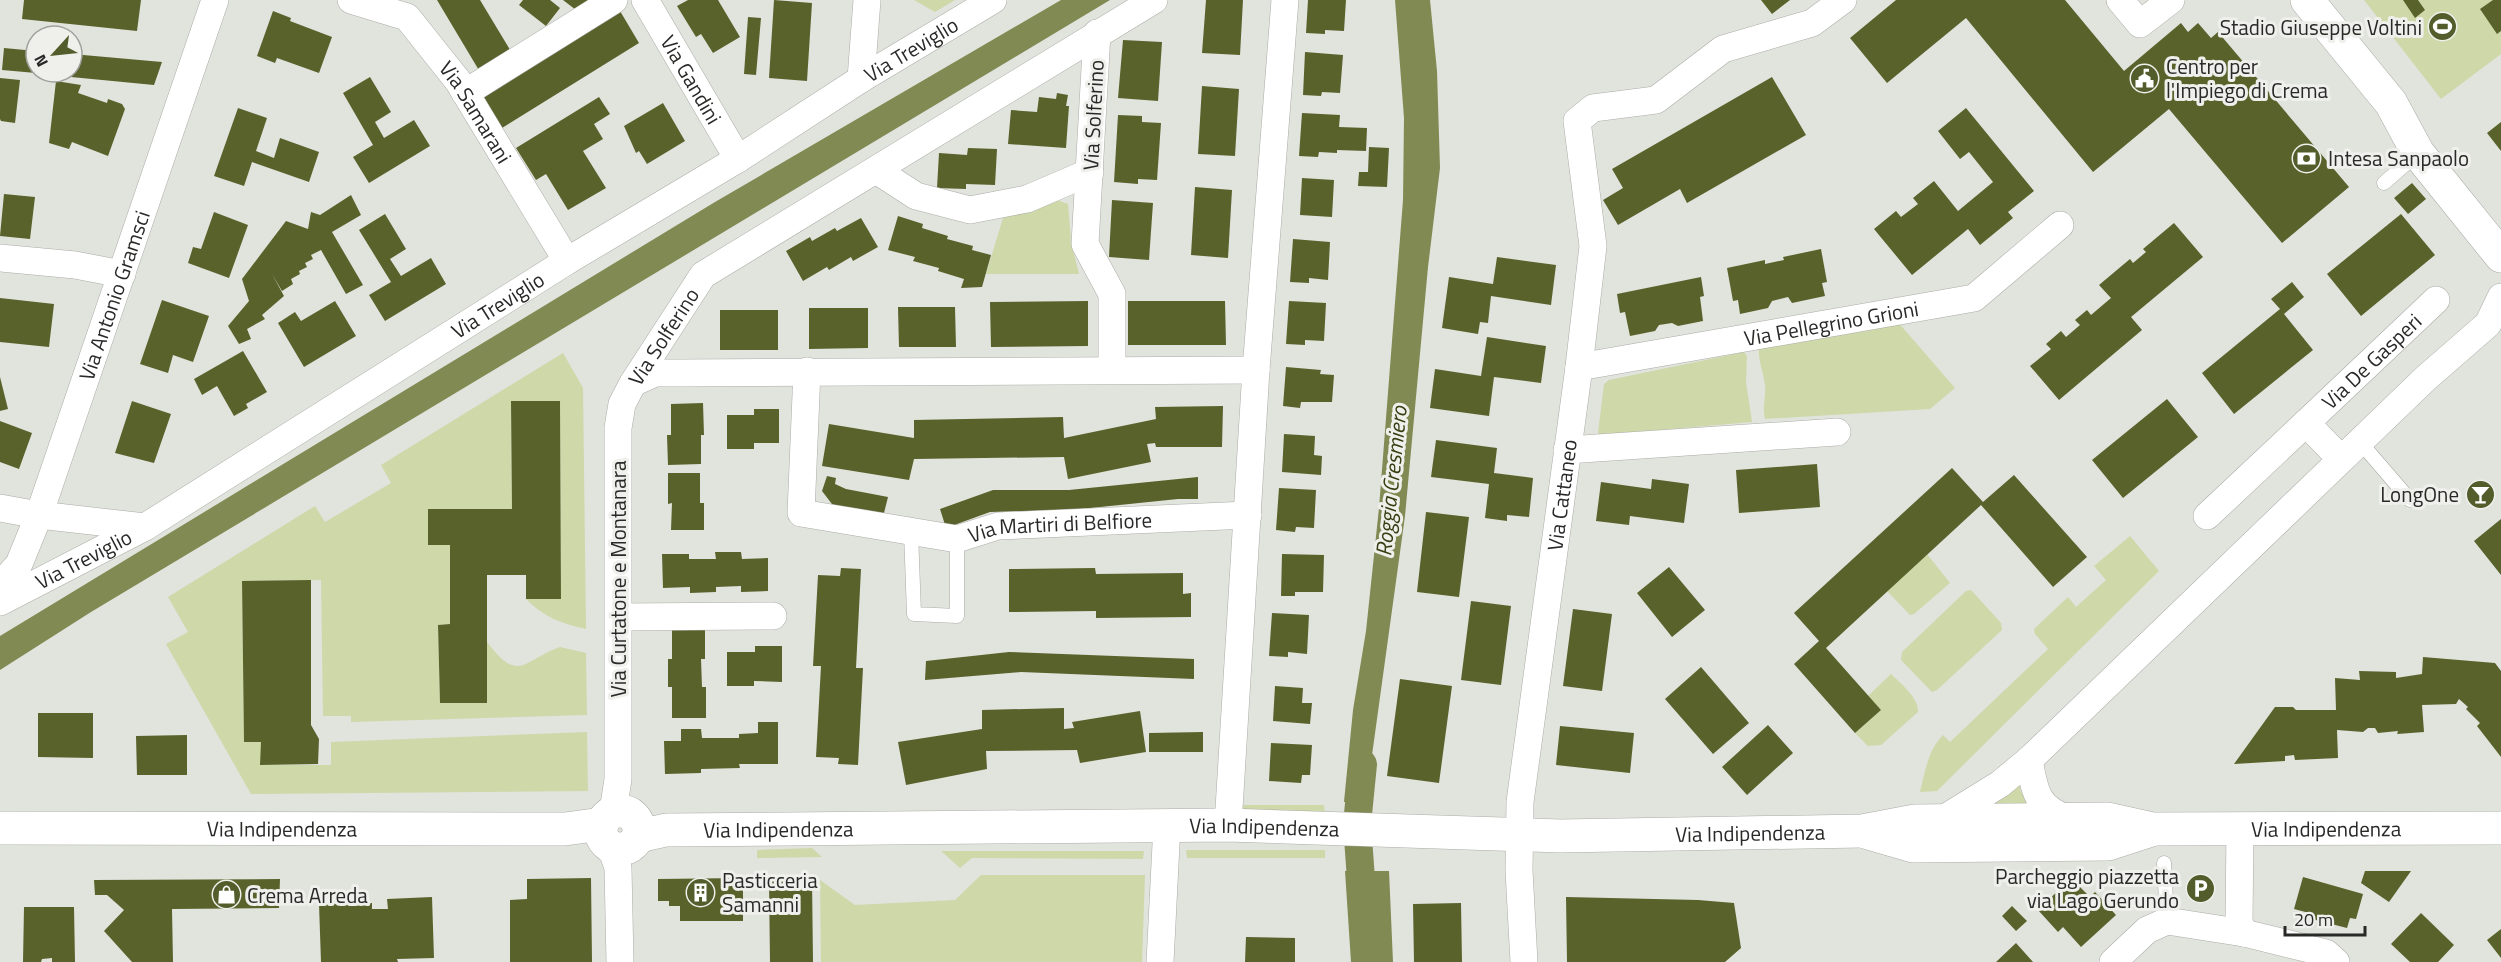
<svg xmlns="http://www.w3.org/2000/svg" width="2501" height="962" font-family="'Titillium Web',sans-serif">
  <style>
    .green { fill: #ced8a9 }
    .water { fill: #808a52 }
    .lines { fill: none; stroke-linecap: round; stroke-linejoin: round }
    .canal { stroke: #808a52; stroke-width: 28 }
    .building { fill: #59622b }
    .lane-casing { stroke: #abaca7; stroke-width: 15 }
    .street-casing { stroke: #abaca7; stroke-width: 28 }
    .secondary-casing { stroke: #abaca7; stroke-width: 34 }
    .lane { stroke: #fff; stroke-width: 14 }
    .street { stroke: #fff; stroke-width: 27 }
    .secondary { stroke: #fff; stroke-width: 33 }
    .labels { text-anchor: middle; dominant-baseline: central; stroke-width: 6; stroke-linejoin: round; paint-order: stroke }
    .poi-label { font-size: 21px; fill: #292a28; stroke: #eff0eb; text-anchor: start }
    .street-label { font-size: 21px; fill: #292a28; stroke: #eff0eb }
    .water-label { font-size: 22px; font-style: italic; fill: #363d11; stroke: #eff0eb }
  </style>
  <rect width="100%" height="100%" fill="#e1e3dd"/>
  <path class="green" d="M914,0H955L935,12Z
    M2364,0H2501V54L2441,99Z
    M1057,200L1068,204L1071,242L1079,274H986L1003,218Z
    M1897,321L1955,388L1930,409L1765,419C1762,407 1766,398 1765,386C1764,373 1758,362 1759,349Z
    M1744,352L1747,356L1746,382L1752,422L1601,435L1598,433L1604,384L1609,380Z
    M563,353L583,388L586,629C563,624 543,617 526,599H561L560,401L511,402L512,509L428,510V544L450,545V624L438,625L440,703H487V642C519,684 522,661 560,647L586,653L587,715L351,722V716H323L321,580L242,581L244,741L261,742V765H331V742L587,732L588,791L251,794L166,644L188,632L168,597L315,506L325,522L391,483L381,465Z
    M2130,536L2159,571L1937,791L1920,792C1925,772 1928,750 1943,735L1950,742L2048,649L2035,634L2034,629L2068,597L2076,607L2106,580L2094,566Z
    M1927,554L1950,583L1914,614L1910,615L1887,591Z
    M1971,590L2001,623L2002,630L1937,690L1932,692L1901,660L1902,652L1966,591Z
    M1891,674C1901,684 1919,698 1918,712L1881,745L1868,746L1855,733L1881,710L1868,696Z
    M2021,772L2020,790L2031,808L1974,809Z
    M1243,805H1324L1325,814H1244Z
    M812,848L822,857L757,858V850Z
    M1186,850H1325V858H1187Z
    M941,851H1144L1143,859L972,858L960,868Z
    M981,875H1145L1142,962H821L820,880L855,905L955,900Z"/>
  <path class="water" d="M1061,0H1110L91,612L0,670V636L715,202Z
    M1395,0H1430L1437,71L1440,168L1428,267L1405,516L1369,777L1368,802H1344L1353,710L1366,631L1379,508L1403,200L1404,118Z
    M1345,871H1389L1393,962H1351Z"/>
  <g class="lines">
    <path class="canal" d="M1363,764L1357,824L1367,962"/>
  </g>
  <path class="building" d="M24,0H141L137,31L22,19Z
    M437,0H480L512,53L480,72Z
    M523,0H550L560,8L546,26L519,5Z
    M563,0H588L576,10Z
    M688,0H718L740,37L713,53L701,34L696,37L677,6Z
    M774,0L812,3L807,81L769,78Z
    M1206,0H1243L1240,55L1202,53Z
    M1308,0H1346L1344,31L1325,30V34L1306,33Z
    M1761,0H1790L1772,14Z
    M1896,0H2065L2124,71L2181,23L2188,32L2198,23L2211,38L2218,32L2349,187L2282,243L2169,109L2093,172L1966,18L1887,83L1850,38Z
    M2403,0H2418L2425,10L2415,18Z
    M2493,0H2501V31L2497,34L2480,9Z
    M273,11L291,18L290,21L332,37L319,73L277,58L275,63L257,56Z
    M620,11L639,43L502,128L484,97Z
    M748,17L761,18L756,75L744,74Z
    M1123,40L1162,42L1158,101L1118,98Z
    M4,48L36,51V73L2,70Z
    M1305,52L1343,55L1340,93L1322,92L1321,96L1303,95Z
    M72,54L162,62L154,85L40,74L72,72Z
    M370,77L391,112L375,122L384,138L414,120L430,146L369,183L353,157L373,145L343,93Z
    M1772,77L1806,135L1687,203L1680,189L1618,225L1603,200L1623,188L1612,169Z
    M0,78L20,80L15,123L1,121L0,119Z
    M56,81L81,85L78,93L107,103L108,99L122,104L125,109L108,156L72,142L69,149L49,143Z
    M1202,86L1239,89L1235,156L1198,154Z
    M1057,93L1068,95L1066,106H1069L1066,148L1008,144L1011,110L1037,112L1039,97L1056,99Z
    M599,97L610,114L594,124L603,139L583,151L606,188L568,210L546,174L536,180L516,148Z
    M663,103L685,141L647,164L639,151L636,153L624,126Z
    M238,108L267,118L256,151L274,158L280,138L319,152L309,182L252,162L244,186L214,176Z
    M1966,108L2034,191L2008,212L2013,218L1980,245L1968,229L1912,275L1874,229L1896,211L1901,217L1918,204L1913,198L1934,181L1958,211L1993,182L1969,152L1960,159L1938,131Z
    M1302,113L1340,115L1339,127L1367,128L1366,151L1337,150V153L1319,152L1318,157L1299,156Z
    M1118,115L1142,116V122L1161,123L1157,180L1138,179V184L1114,182Z
    M2501,122V151L2487,133Z
    M1369,147L1389,148L1387,187L1358,186L1359,172H1368Z
    M968,148L997,149L995,185L966,184V189L937,188L939,153L967,155Z
    M1302,178L1334,180L1332,217L1300,215Z
    M2412,183L2426,199L2408,214L2394,198Z
    M1195,187L1232,190L1228,258L1191,255Z
    M4,194L35,197L30,239L0,236Z
    M351,195L361,215L332,232L363,285L346,294L321,250L311,255L313,259L305,263L307,267L299,271L300,274L291,279L293,284L282,291L272,274L284,296L262,315L265,319L247,329L251,339L239,344L228,326L249,301L242,279L286,221L308,229L311,212L320,215Z
    M1112,200L1153,203L1149,260L1109,257Z
    M214,212L248,225L229,278L188,263L193,247L201,249Z
    M385,214L406,249L390,259L401,276L431,258L446,284L385,321L369,295L391,282L359,230Z
    M2401,214L2435,255L2361,316L2327,274Z
    M898,216L923,224L922,228L948,236L947,239L973,246L972,250L991,255L982,287L961,288L964,279L938,271L939,268L913,261L915,257L888,250Z
    M861,218L878,247L853,261L851,257L829,270L827,267L803,281L786,251L810,237L812,241L835,228L837,231Z
    M2174,223L2203,257L2131,317L2142,330L2059,400L2030,366L2051,349L2046,344L2061,331L2066,337L2080,325L2075,320L2087,310L2091,315L2111,298L2099,285L2130,259L2133,263L2146,252L2143,249Z
    M1293,239L1330,242L1328,280L1309,278V283L1290,282Z
    M1821,249L1827,282L1822,283L1825,296L1792,303L1788,297L1772,301L1768,308L1740,314L1738,300L1733,301L1727,268L1765,260V264L1784,260L1783,257Z
    M1497,257L1556,265L1551,305L1491,296L1488,323L1480,322L1478,334L1442,328L1449,277L1493,284Z
    M1701,277L1704,296L1700,297L1703,321L1678,326L1672,323L1659,325L1655,331L1630,336L1625,312L1620,313L1617,294Z
    M2292,282L2304,297L2284,314L2313,350L2234,414L2202,373L2280,309L2271,299Z
    M0,298L54,304L49,347L0,342Z
    M162,300L209,316L193,362L173,355L168,373L140,364Z
    M335,301L356,336L304,367L278,323L295,312L301,321Z
    M1088,301V346L991,347L990,302Z
    M1128,301H1225L1226,345H1128Z
    M1289,301L1326,303L1324,341L1305,340V345L1286,344Z
    M898,307H955L956,347H899Z
    M809,308H868V348L809,349Z
    M720,310H778V350H720Z
    M1487,337L1546,346L1541,383L1494,377L1489,416L1430,408L1435,369L1481,376Z
    M243,351L267,392L246,404L248,408L234,416L217,386L202,395L194,379Z
    M1286,367L1321,370L1320,374L1334,375L1332,402H1301L1300,408L1283,406Z
    M0,377L8,409L0,411Z
    M2167,399L2198,437L2123,498L2092,460Z
    M132,401L171,414L154,463L115,453Z
    M511,401H560L561,599H526V575H487V703H440L438,625L450,624V545H428V509H512Z
    M703,403L704,435H701V464L668,465L667,435H671V404Z
    M1223,406L1222,447H1156L1155,443L1147,444L1151,462L1068,479L1064,457L914,459L909,480L822,466L829,424L914,438V420L1063,417L1064,438L1156,419L1155,407Z
    M754,409H779V443H754V449H727V415H754Z
    M0,421L32,433L19,469L0,462Z
    M1284,434L1315,436L1314,455L1322,456L1321,475L1282,472Z
    M1436,440L1497,448L1494,473L1533,478L1529,517L1507,515V521L1485,518L1489,484L1431,477Z
    M1817,464L1820,507L1739,513L1736,470Z
    M1952,468L1983,502L2014,475L2087,557L2053,587L1981,505L1826,648L1881,710L1855,733L1794,664L1819,641L1794,613Z
    M668,473H700V503H704V530H671L672,503L668,504Z
    M827,476L836,478L835,484L846,489L888,497L883,517L835,508L822,491Z
    M1198,477V499H1178L1071,510L990,512L946,528L940,509L993,490H1069Z
    M1652,479L1689,484L1684,523L1630,516L1629,525L1596,521L1601,482L1651,489Z
    M1279,488L1316,490L1314,528L1296,527L1295,532L1276,530Z
    M1426,512L1469,517L1459,597L1417,592Z
    M2501,519V575L2474,541Z
    M715,552H741L742,559L768,558V591L741,592V586L716,587V592L690,593V587L663,588L662,554H689V559H716Z
    M1282,554L1324,555L1323,592H1295V596H1281Z
    M1669,567L1705,610L1672,637L1637,593Z
    M841,568L861,569L856,668H863L858,765L838,764L839,758L816,757L821,666H813L818,575L840,576Z
    M1095,568L1096,574L1183,573V594L1191,593V617L1096,618V611L1009,612V569Z
    M311,580V725L319,739L318,764L260,765L261,742H244L242,581Z
    M1471,601L1511,606L1501,685L1461,680Z
    M1573,609L1612,614L1602,691L1563,686Z
    M1272,613L1309,615L1307,654L1288,652V657L1269,656Z
    M672,629H705V659H701L702,687H706V718H672V687H668V659H672Z
    M755,646H782V682L754,681V686H727V652H755Z
    M1009,652L1194,659V679L1021,672L925,680L926,661Z
    M2423,657L2495,663L2501,671V757L2477,726L2480,723L2466,709L2468,707L2459,699L2456,704L2422,705L2424,732L2397,734L2398,731L2378,733L2375,728H2368L2363,732L2337,730L2338,758L2295,760L2294,755L2285,756V761L2234,764L2275,707H2293L2296,710H2336L2335,678L2360,680L2359,671L2396,672V678L2422,674Z
    M1701,667L1749,723L1713,754L1665,699Z
    M1400,679L1452,686L1439,783L1387,776Z
    M1275,686L1303,688L1302,703H1312L1310,724L1273,721Z
    M1064,708V729L1074,728L1072,722L1140,711L1146,752L1080,763L1077,750L986,751L987,769L906,785L898,742L982,729V710Z
    M38,713H93V758L38,757Z
    M758,722H778V764H739L740,768L701,769V773L665,774L664,741H681V729H701L702,738H739V734L758,733Z
    M1768,725L1793,753L1747,795L1722,767Z
    M1560,726L1634,733L1630,773L1556,765Z
    M1203,732V752H1149V733Z
    M187,735V775H137L136,736Z
    M1271,743L1312,745L1310,775H1302L1301,783L1269,781Z
    M2365,871H2411L2389,902L2361,883Z
    M2303,877L2363,894L2356,919L2350,918L2347,928L2312,919L2313,914L2294,909Z
    M591,878L592,962H510V900L527,899V879Z
    M743,878V921H680V906H669V901H658V879Z
    M280,879L279,908L172,909L173,962H132L104,931L124,910L107,895H95L94,880Z
    M812,879L813,962H770L769,880Z
    M2065,884L2072,892L2079,886L2090,897L2095,892L2116,915L2081,947L2063,927L2058,932L2038,910Z
    M432,897L434,958L397,959L398,962H321L319,904L372,903V909H388L387,899Z
    M1566,897L1698,900L1734,903L1741,948L1725,962H1567Z
    M1461,903L1462,962H1414L1413,904Z
    M2012,906L2027,921L2016,931L2002,916Z
    M24,907H74L75,962H52V958L42,959L41,962H23Z
    M2421,913L2454,945L2438,962H2410L2391,944Z
    M2501,929V958L2487,940Z
    M1246,937L1295,938V962H1245Z
    M2016,943L2033,962H1996Z"/>
  <g class="lines">
    <defs>
      <path id="lane" d="M2384,183L2418,153
        M2360,442L2410,500
        M911,532L914,614L957,616V539
        M2164,863L2167,921"/>
      <g id="street">
        <path id="s1" d="M351,0L407,17L458,81L567,261"/>
        <path id="s2" d="M645,0L738,159"/>
        <path d="M2120,0L2140,24L2171,0"/>
        <path d="M1097,33L1085,244L1112,294V369"/>
        <path d="M861,79L867,0"/>
        <path d="M465,93L614,0"/>
        <path d="M876,170L916,196L970,210L1027,199L1090,172"/>
        <path d="M0,258L75,265L122,274"/>
        <path id="s3" d="M1579,367L1974,298L2060,225"/>
        <path id="s4" d="M807,371L801,513L957,539L998,526L1248,515"/>
        <path d="M633,383L655,373H680L1256,370"/>
        <path id="s5" d="M2306,423L2436,300"/>
        <path d="M1567,450L1837,432"/>
        <path d="M0,508L39,515L145,527"/>
        <path d="M2207,516L2306,423L2341,459"/>
        <path id="s6" d="M0,586L19,564L39,515L215,0"/>
        <path id="s7" d="M0,602L145,527L567,261L738,159L861,79L993,0"/>
        <path d="M619,617L773,616"/>
        <path d="M2029,760C2035,792 2036,808 2071,820"/>
        <path id="s8" d="M613,812L618,779V428L622,404L633,383L703,275L1154,0"/>
        <path d="M1940,821L2000,784L2029,760L2426,378L2488,324L2501,297"/>
        <path d="M1228,825L1256,370L1285,0"/>
        <path d="M2240,828L2239,922L2244,933"/>
        <path d="M611,847L618,868L620,962"/>
        <path d="M1160,962L1167,825"/>
        <path id="s9" d="M1524,962L1519,871L1520,802L1579,367L1593,246L1577,121L1593,108L1656,100L1723,49L1812,23L1843,0"/>
        <path d="M2113,962L2147,930L2167,921L2244,933L2326,953L2336,962"/>
      </g>
      <g id="secondary">
        <path d="M2307,0L2391,103L2418,153L2501,256"/>
        <circle cx="620" cy="830" r="19"/>
        <path id="s10" d="M0,828L565,829L602,824"/>
        <path d="M1868,833L1913,846L2108,844L2151,830"/>
        <path id="s11" d="M639,836L666,830L1228,825L1560,836L1862,831L1915,821L2108,819L2153,829L2501,828"/>
      </g>
    </defs>
    <use href="#lane" class="lane-casing"/>
    <use href="#street" class="street-casing"/>
    <use href="#secondary" class="secondary-casing"/>
    <use href="#lane" class="lane"/>
    <use href="#street" class="street"/>
    <use href="#secondary" class="secondary"/>
  </g>
  <defs>
    <symbol id="stadium-disc" viewBox="-11 -11 22 22"><circle r="9.5" fill="#535c2b" stroke="#eff0eb"/><path d="M0-5a6.5 5 0 1 0 0 10a6.5 5 0 1 0 0-10ZM-3.5-1.8h7v3.6h-7Z" fill="#fff"/></symbol>
    <symbol id="civic-disc" viewBox="-11 -11 22 22"><circle r="9.5" fill="#535c2b" stroke="#eff0eb"/><path d="M-.6-6.5H3V-4.5H.6V-3L4-1V1h2V6H-6V1h2V-1L-.6-3ZM-1.2 2.5V6h2.4V2.5Z" fill="#fff"/></symbol>
    <symbol id="bank-disc" viewBox="-11 -11 22 22"><circle r="9.5" fill="#535c2b" stroke="#eff0eb"/><path d="M-6-4H6V4H-6ZM0-2.3a2.3 2.3 0 1 0 0 4.6a2.3 2.3 0 1 0 0-4.6Z" fill="#fff"/></symbol>
    <symbol id="bar-disc" viewBox="-11 -11 22 22"><circle r="9.5" fill="#535c2b" stroke="#eff0eb"/><path d="M-6-5H6L.8 .8V4.5H3.5V6h-7V4.5H-.8V.8Z" fill="#fff"/></symbol>
    <symbol id="parking-disc" viewBox="-11 -11 22 22"><circle r="9.5" fill="#535c2b" stroke="#eff0eb"/><path d="M-3.5-5.5H1a3.5 3.5 0 0 1 0 7H-1V5.5H-3.5ZM-1-3.4V-.6H.8a1.4 1.4 0 0 0 0-2.8Z" fill="#fff"/></symbol>
    <symbol id="building-disc" viewBox="-11 -11 22 22"><circle r="9.5" fill="#535c2b" stroke="#eff0eb"/><path d="M-4-6H4V6H1V3H-1V6H-4ZM-2.5-4.3h1.7v1.8h-1.7ZM.8-4.3h1.7v1.8H.8ZM-2.5-1h1.7V.8h-1.7ZM.8-1h1.7V.8H.8Z" fill="#fff"/></symbol>
    <symbol id="shop-disc" viewBox="-11 -11 22 22"><circle r="9.5" fill="#535c2b" stroke="#eff0eb"/><path d="M-5-2.5h2.3a2.7 3.5 0 0 1 5.4 0H5L5.5 6h-11ZM-1.5-2.5h3a1.5 2.3 0 0 0-3 0Z" fill="#fff"/></symbol>
  </defs>
  <g fill-rule="evenodd">
    <use href="#stadium-disc" x="2426" y="10" width="33" height="33"/>
    <use href="#civic-disc" x="2128" y="62" width="33" height="33"/>
    <use href="#bank-disc" x="2290" y="142" width="33" height="33"/>
    <use href="#bar-disc" x="2464" y="478" width="33" height="33"/>
    <use href="#parking-disc" x="2184" y="872" width="33" height="33"/>
    <use href="#building-disc" x="684" y="876" width="33" height="33"/>
    <use href="#shop-disc" x="210" y="878" width="33" height="33"/>
  </g>
  <g class="labels">
    <g class="poi-label">
      <text x="2422" y="27" text-anchor="end">Stadio Giuseppe Voltini</text>
      <text x="2166" y="66">Centro per<tspan x="2166" dy="24">l'Impiego di Crema</tspan></text>
      <text x="2328" y="158">Intesa Sanpaolo</text>
      <text x="2459" y="494" text-anchor="end">LongOne</text>
      <text x="2179" y="876" text-anchor="end">Parcheggio piazzetta<tspan x="2179" dy="24">via Lago Gerundo</tspan></text>
      <text x="722" y="880">Pasticceria<tspan x="722" dy="24">Samanni</tspan></text>
      <text x="247" y="895">Crema Arreda</text>
    </g>
    <g class="street-label">
      <text stroke="none"><textPath href="#s7" startOffset="1066">Via Treviglio</textPath></text>
      <text stroke="none"><textPath href="#s2" startOffset="92">Via Gandini</textPath></text>
      <text stroke="none"><textPath href="#s1" startOffset="176">Via Samarani</textPath></text>
      <text transform="translate(1093 115) rotate(-87)">Via Solferino</text>
      <text stroke="none"><textPath href="#s6" startOffset="314">Via Antonio Gramsci</textPath></text>
      <text stroke="none"><textPath href="#s7" startOffset="580">Via Treviglio</textPath></text>
      <text stroke="none"><textPath href="#s3" startOffset="256">Via Pellegrino Grioni</textPath></text>
      <text stroke="none"><textPath href="#s8" startOffset="488">Via Solferino</textPath></text>
      <text stroke="none"><textPath href="#s5" startOffset="90">Via De Gasperi</textPath></text>
      <text stroke="none"><textPath href="#s9" startOffset="470">Via Cattaneo</textPath></text>
      <text stroke="none"><textPath href="#s4" startOffset="405">Via Martiri di Belfiore</textPath></text>
      <text stroke="none"><textPath href="#s7" startOffset="94">Via Treviglio</textPath></text>
      <text transform="translate(618 579) rotate(-90)">Via Curtatone e Montanara</text>
      <text stroke="none"><textPath href="#s10" startOffset="282">Via Indipendenza</textPath></text>
      <text stroke="none"><textPath href="#s11" startOffset="626">Via Indipendenza</textPath></text>
      <text stroke="none"><textPath href="#s11" startOffset="1690">Via Indipendenza</textPath></text>
      <text stroke="none"><textPath href="#s11" startOffset="140">Via Indipendenza</textPath></text>
      <text stroke="none"><textPath href="#s11" startOffset="1112">Via Indipendenza</textPath></text>
    </g>
    <g class="water-label">
      <text transform="translate(1391 481) rotate(-84)">Roggia Cresmiero</text>
    </g>
  </g>
  <g transform="translate(54 54) rotate(243)"><circle r="28" fill="#eff0eb" stroke="#a0a19d" stroke-width="1.5"/>
  <path d="M0-4.5L10 22L0 15L-10 22Z" fill="#535c2b"/>
  <text y="-9" font-size="16" font-weight="bold" text-anchor="middle" fill="#292a28">N</text>
  </g>
  <path d="M2285 926v9h80v-9" fill="none" stroke="#292a28" stroke-width="3"/>
  <text x="2294" y="926" font-size="18" fill="#292a28" stroke="#eff0eb" stroke-width="4.5" paint-order="stroke">20 m</text>
</svg>
